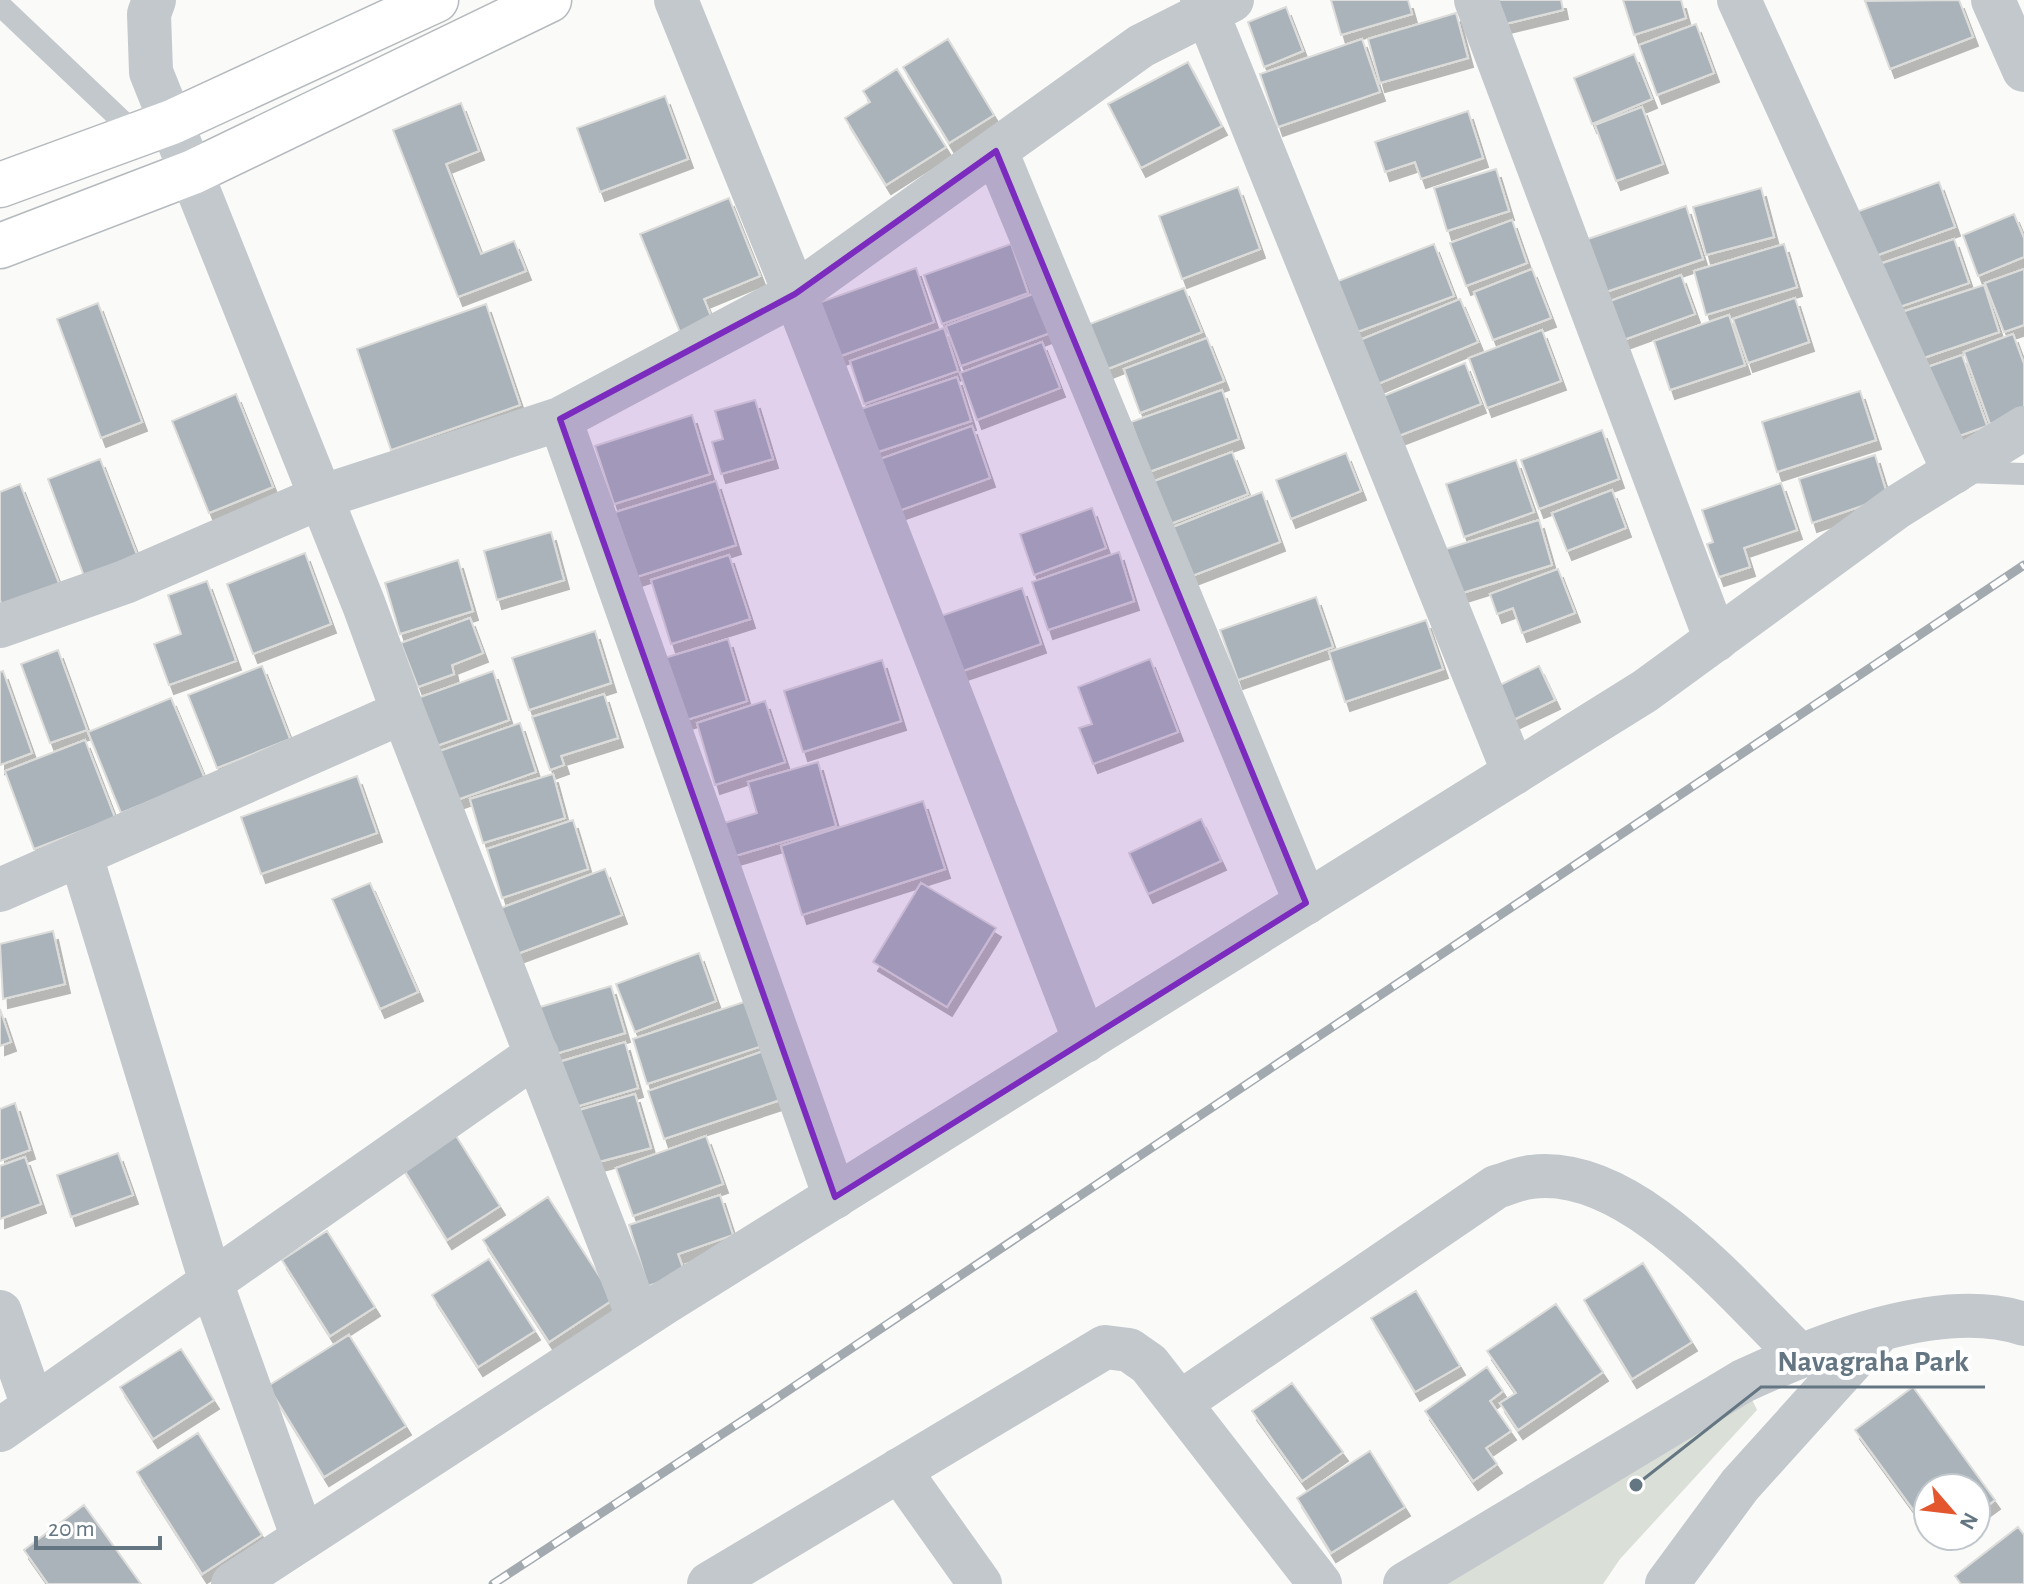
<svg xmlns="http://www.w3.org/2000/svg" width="2024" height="1584" font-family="'Alegreya Sans',sans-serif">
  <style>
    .green { fill: #dadfd7 }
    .building { fill: #aab3b9; stroke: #dcdcda; stroke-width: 2; filter: url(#shadow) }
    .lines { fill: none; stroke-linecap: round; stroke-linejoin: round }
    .primary-casing { stroke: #b5babe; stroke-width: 47 }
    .service { stroke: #c3c8cc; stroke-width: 22 }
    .minor { stroke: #c3c8cc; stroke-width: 44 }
    .tertiary { stroke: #c3c8cc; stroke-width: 44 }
    .primary { stroke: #fff; stroke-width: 44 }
    .rail-casing { stroke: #a2aab0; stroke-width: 9 }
    .rail { stroke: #fff; stroke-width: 6; stroke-dasharray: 18; stroke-linecap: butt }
    .marked { fill: #7b2cbf; fill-opacity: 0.2; stroke: #7b2cbf; stroke-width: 6; stroke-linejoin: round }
    .leader { fill: none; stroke: #657683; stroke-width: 3 }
    .callout-dot { fill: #657683; stroke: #fff; stroke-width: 3 }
    .callout-label { font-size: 30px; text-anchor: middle; font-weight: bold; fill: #657683; stroke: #fff; stroke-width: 8; stroke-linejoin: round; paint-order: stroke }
  </style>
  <defs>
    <filter id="shadow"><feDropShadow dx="5" dy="9" stdDeviation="0" flood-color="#0004"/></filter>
  </defs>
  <rect width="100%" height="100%" fill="#fafaf8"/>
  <path class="green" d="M1743,1381L1757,1410L1620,1559L1603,1584H1430Z"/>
  <path class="building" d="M1331,0H1408L1412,14L1341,35Z
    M1495,0H1561L1563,10L1501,25Z
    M1623,0H1681L1686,18L1634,35Z
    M1959,0L1973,37L1890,69L1865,1Z
    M1286,7L1303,51L1264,67L1248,22Z
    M1456,13L1468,58L1380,83L1368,39Z
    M1696,24L1714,73L1657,95L1639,45Z
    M948,39L994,115L949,143L903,67Z
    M1362,39L1380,92L1278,127L1260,74Z
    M1634,54L1652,99L1592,124L1574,78Z
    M1188,62L1222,126L1141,168L1108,104Z
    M897,69L946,147L886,185L845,118L870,102L863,91Z
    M665,96L688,159L600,192L577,128Z
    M461,103L479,151L446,164L481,254L514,241L526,271L458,297L393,130Z
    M1642,107L1663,164L1616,181L1595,125Z
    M1468,111L1483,158L1421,179L1415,162L1385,172L1375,142Z
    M1496,169L1509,211L1447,231L1434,188Z
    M1939,182L1955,227L1864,260L1848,215Z
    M1238,187L1260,249L1182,279L1159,216Z
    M1761,188L1774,237L1706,255L1693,207Z
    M729,198L760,276L704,299L712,319L680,332L640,234Z
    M1686,206L1703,259L1591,297L1573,244Z
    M2014,214L2024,238V257L1978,276L1963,235Z
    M1512,220L1527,263L1466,286L1450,243Z
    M1954,239L1969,283L1888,311L1874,266Z
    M1011,244L1028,293L942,324L924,275Z
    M1434,244L1454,296L1352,334L1333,283Z
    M1784,244L1797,287L1706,315L1694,271Z
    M916,268L934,322L827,361L807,307Z
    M1532,269L1551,318L1493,340L1474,292Z
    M2024,269V325L2004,332L1985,283Z
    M1681,275L1695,314L1607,346L1594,307Z
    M1984,285L1999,332L1912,362L1896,314Z
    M1184,288L1202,332L1100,372L1082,327Z
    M1036,293L1050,333L961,366L946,326Z
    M1795,298L1809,342L1748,363L1733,319Z
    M1460,299L1478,342L1378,384L1360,340Z
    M98,303L142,422L101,438L57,319Z
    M486,304L520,405L391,450L357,349Z
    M1729,315L1745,365L1670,390L1654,341Z
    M944,328L958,371L864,404L850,361Z
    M1542,330L1561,381L1487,408L1469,358Z
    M2013,334L2024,364V411L1990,424L1964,352Z
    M1207,338L1224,381L1140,413L1124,369Z
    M1042,342L1060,388L977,420L960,373Z
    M1962,355L1987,426L1945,441L1919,370Z
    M1465,363L1481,404L1396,437L1381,397Z
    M957,377L971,421L875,453L861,409Z
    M1222,390L1239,439L1149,472L1131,422Z
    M1860,391L1876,440L1777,472L1762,422Z
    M236,394L273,487L209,513L172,421Z
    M755,400L773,459L721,474L712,442L723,439L715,411Z
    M692,415L710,474L614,504L595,446Z
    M972,426L990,478L890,514L872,462Z
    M1602,430L1619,479L1539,509L1521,460Z
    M1232,452L1248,494L1165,526L1149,483Z
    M1346,453L1361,491L1291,519L1276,480Z
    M1875,455L1888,497L1812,523L1799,479Z
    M100,459L137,555L84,576L48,479Z
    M1516,460L1534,512L1464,537L1446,484Z
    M716,481L736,545L624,581L603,516Z
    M1781,483L1797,530L1744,548L1750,567L1719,577L1707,544L1713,542L1702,510Z
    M20,484L60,586L3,608L0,600V492Z
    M1612,490L1626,528L1567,551L1552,513Z
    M1262,492L1280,542L1192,576L1173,527Z
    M1092,508L1106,548L1034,575L1020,534Z
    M1539,520L1552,565L1459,594L1446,549Z
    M551,532L564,580L497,600L484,551Z
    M1119,552L1134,601L1048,630L1032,582Z
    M305,553L331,624L253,654L227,584Z
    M729,555L750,619L671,644L651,580Z
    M458,560L473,611L400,634L385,583Z
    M1558,569L1575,613L1522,633L1513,608L1497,614L1490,594Z
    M207,581L236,661L169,685L154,644L181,634L168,595Z
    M1022,588L1041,644L954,674L935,618Z
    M1316,597L1333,647L1238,680L1220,630Z
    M470,618L483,653L452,665L454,674L418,687L401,643Z
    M1426,620L1443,669L1345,702L1329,652Z
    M595,631L611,683L529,710L512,658Z
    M728,639L747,701L677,723L658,660Z
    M58,650L87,730L50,743L21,664Z
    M1150,659L1178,732L1093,764L1079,728L1092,724L1078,687Z
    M882,660L901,721L803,752L784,691Z
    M262,666L290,739L217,768L188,695Z
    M1539,666L1555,700L1507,723L1492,689Z
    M3,671L32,753L0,765V672Z
    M493,671L509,720L431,748L415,699Z
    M604,694L618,738L561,756L564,765L550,770L532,717Z
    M171,698L205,779L121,813L88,732Z
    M765,701L785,762L715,785L697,723Z
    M520,723L536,772L451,802L434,753Z
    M85,740L115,818L34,849L5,771Z
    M818,762L836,826L728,858L718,825L757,813L748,782Z
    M553,774L565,818L483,843L470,799Z
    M357,776L377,833L261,874L241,817Z
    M923,801L945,869L802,915L781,846Z
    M1201,819L1221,861L1148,894L1129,853Z
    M573,820L588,869L502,898L487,849Z
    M605,869L622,915L517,954L501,908Z
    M370,883L418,992L380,1009L332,899Z
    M921,883L996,928L947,1007L873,962Z
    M53,931L65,984L3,999L0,944Z
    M699,953L716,1001L635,1032L616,984Z
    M611,986L625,1033L552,1055L537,1008Z
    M759,997L774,1042L647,1084L633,1039Z
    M0,1009L11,1042L0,1046Z
    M625,1042L638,1088L569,1109L556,1063Z
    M764,1051L780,1100L664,1139L648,1091Z
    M635,1094L651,1148L591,1164L576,1111Z
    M15,1103L30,1150L0,1161V1109Z
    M453,1131L500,1206L447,1240L400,1163Z
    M706,1136L723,1184L633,1216L616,1168Z
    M118,1153L133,1195L71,1217L57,1175Z
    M25,1157L41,1204L0,1219V1166Z
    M720,1195L733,1235L678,1254L685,1274L648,1286L629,1225Z
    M548,1197L614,1299L549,1342L483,1240Z
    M327,1231L375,1307L330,1336L282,1260Z
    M489,1259L535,1331L478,1367L432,1295Z
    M1643,1263L1692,1342L1632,1379L1584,1300Z
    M1416,1291L1460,1366L1415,1392L1371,1318Z
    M1556,1304L1603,1372L1518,1430L1500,1403L1516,1393L1487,1351Z
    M349,1335L406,1426L324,1477L268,1386Z
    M181,1349L214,1400L153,1439L120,1387Z
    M1487,1367L1503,1391L1490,1401L1511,1431L1486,1448L1497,1464L1473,1481L1425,1411Z
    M1292,1383L1343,1452L1302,1481L1252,1411Z
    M1913,1387L1995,1500L1976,1514V1488H1928V1530L1855,1430Z
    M198,1433L262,1535L202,1574L137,1472Z
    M1370,1451L1405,1507L1331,1553L1297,1498Z
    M84,1505L141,1584H48L24,1550Z
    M2018,1527L2024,1535V1584H1961L1955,1576Z"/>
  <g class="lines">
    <defs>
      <path id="primary" d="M0,185L172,122L436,0
        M0,246L193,172L549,0"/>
    </defs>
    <use href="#primary" class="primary-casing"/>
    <path class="service" d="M0,5L137,135
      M1965,472L2024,474"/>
    <path class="minor" d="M676,0L795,294L1085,1041
      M1202,0L1514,773
      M1476,0L1716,640
      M1739,0L1954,472
      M1993,0L2024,70
      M996,151L1306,903
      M560,419L835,1197
      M0,626L125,582L321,497L560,419L795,294L1141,46L1232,0
      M403,712L639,1319
      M81,856L211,1282L303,1538
      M0,890L403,712L364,605L151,72L149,14L154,0
      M0,1312L33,1406
      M1181,1402L1496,1187C1507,1184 1519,1178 1531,1177C1631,1164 1734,1292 1799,1355
      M0,1430L537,1054
      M899,1470L980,1584
      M709,1584L1105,1347L1129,1350L1149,1364L1320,1584
      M1405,1584L1743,1381C1819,1346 1941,1296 2024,1324
      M1667,1584L1740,1485L1880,1330"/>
    <path class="tertiary" d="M233,1584L664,1303L1645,691L1897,507L2024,428"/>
    <use href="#primary" class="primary"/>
    <defs>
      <path id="rail" d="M493,1584L771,1402L2024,565"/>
    </defs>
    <use href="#rail" class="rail-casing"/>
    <use href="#rail" class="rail"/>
  </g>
  <path class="marked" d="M996,151L1306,903L835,1197L560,419L795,294Z"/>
  <path class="leader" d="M1636 1485L1761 1387H1985"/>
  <circle class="callout-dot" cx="1636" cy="1485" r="8"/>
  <g class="callout-label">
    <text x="1873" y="1371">Navagraha Park</text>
  </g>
  <g transform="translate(1952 1512) rotate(118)"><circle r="38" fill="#ffffff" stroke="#c1c8cd" stroke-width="2"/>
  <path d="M0-6L14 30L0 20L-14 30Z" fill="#e4572e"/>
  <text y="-12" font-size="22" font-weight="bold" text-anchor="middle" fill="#657683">N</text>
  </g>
  <path d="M36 1536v12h124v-12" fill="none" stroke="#657683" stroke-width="4"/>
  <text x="48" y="1536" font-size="24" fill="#657683" stroke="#ffffff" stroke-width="6" paint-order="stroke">20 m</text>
</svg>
